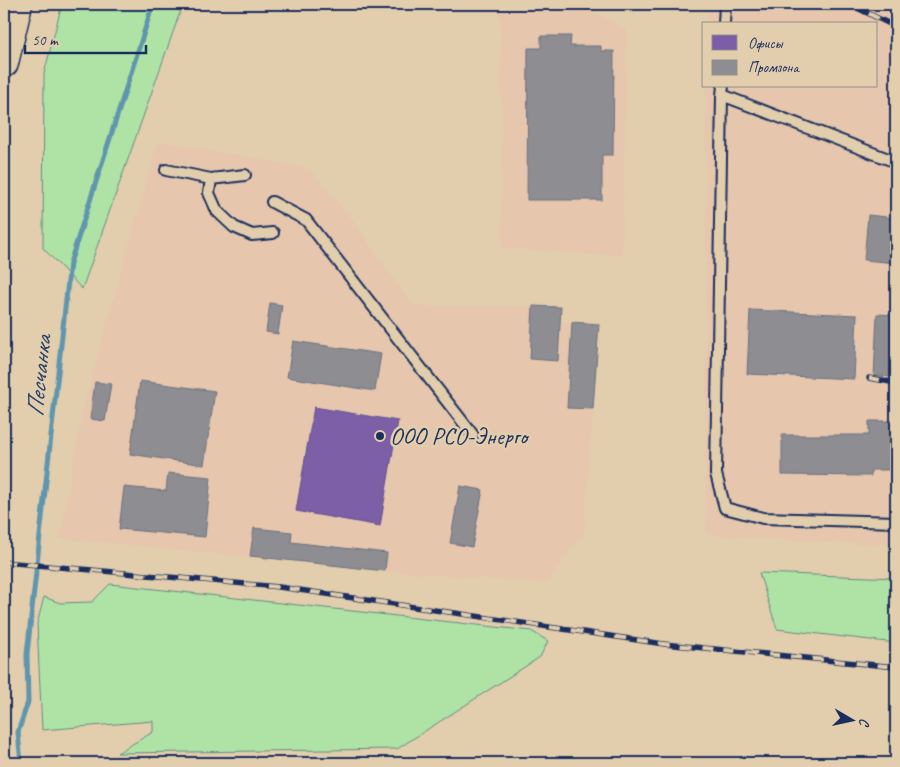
<svg xmlns="http://www.w3.org/2000/svg" width="900" height="767" font-family="Caveat,sans-serif">
  <style>
    .built { fill: #e6c6ad }
    .green { fill: #aee3a5; stroke: #648982 }
    .offices { fill: #7b5ea7; stroke: #5e5091 }
    .industry { fill: #8d8d92; stroke: #6b7182 }
    .lines { fill: none; stroke-linecap: round; stroke-linejoin: round }
    .stream { stroke: #5e96ae; stroke-width: 5 }
    .lane-casing { stroke: #1b2f5e; stroke-width: 14 }
    .highway-casing { stroke: #1b2f5e; stroke-width: 31 }
    .lane { stroke: #e2cead; stroke-width: 10 }
    .highway { stroke: #e2cead; stroke-width: 28 }
    .rail-casing { stroke: #1b2f5e; stroke-width: 5.5 }
    .rail { stroke: #e2cead; stroke-width: 4; stroke-dasharray: 11; stroke-linecap: butt }
    .poi-dot { fill: #1b2f5e; stroke: #e2cead; stroke-width: 2 }
    .labels { text-anchor: middle; dominant-baseline: central; stroke-width: 5; stroke-linejoin: round; paint-order: stroke }
    .poi-label { font-size: 24px; fill: #1b2f5e; stroke: #e2cead; text-anchor: start }
    .water-label { font-size: 25px; font-style: italic; fill: #26406b; stroke: #e2cead }
  </style>
  <rect width="100%" height="100%" fill="#e2cead"/>
  <filter id="ink" filterUnits="userSpaceOnUse"><feTurbulence type="fractalNoise" baseFrequency=".02" numOctaves="2"/><feDisplacementMap in="SourceGraphic" scale="10" xChannelSelector="R" yChannelSelector="G"/><feConvolveMatrix kernelMatrix="1 2 1 2 8 2 1 2 1" color-interpolation-filters="sRGB"/></filter>
  <g filter="url(#ink)">
    <path class="built" d="M492,4H578L627,29L622,256L502,248L501,20Z
      M706,4H896V546L706,535V86H876V24H706Z
      M158,141L310,169L353,221L413,306L561,307L560,322L599,324L584,532L547,583L385,571L60,538L83,408Z"/>
    <path class="green" d="M62,4H183L82,289L43,248L44,74Z
      M759,573L896,578V643L777,629Z
      M110,584L531,631L548,641L540,657L397,749L117,753L153,732V721L42,730L37,624L44,597L60,603L92,602Z"/>
    <path class="offices" d="M314,407L398,421L380,526L296,511Z"/>
    <path class="industry" d="M541,36H571L570,46H601V51H614L613,155H602V200H527L528,48H541Z
      M868,215L896,218V263L864,260Z
      M270,303L282,305L278,334L266,332Z
      M533,306L561,307L558,361L530,359Z
      M750,310L857,315L854,379L747,374Z
      M877,314L896,315V377L874,376Z
      M572,322L599,324L593,409L567,408Z
      M293,341L381,354L375,391L287,377Z
      M140,381L215,391L204,465L130,454Z
      M95,382L111,384L105,421L90,419Z
      M869,421H896V470H871V476L782,475V435H869Z
      M168,473L211,477L205,537L119,529L124,487L166,491Z
      M460,486L483,490L472,547L450,543Z
      M254,528L292,532L291,542L387,553L385,571L250,556Z"/>
    <g class="lines">
      <path class="stream" d="M21,763L18,732L28,702L27,654L70,263L153,4"/>
      <defs>
        <path id="lane" d="M724,24L725,4
          M723,86L722,95L896,162
          M722,95L716,474L725,508L763,518L896,522
          M166,170L211,179
          M245,175L211,179L209,193L217,211L234,227L252,235L273,233
          M272,202L306,220L473,435"/>
        <path id="highway" d="M4,63L18,4"/>
      </defs>
      <use href="#lane" class="lane-casing"/>
      <use href="#highway" class="highway-casing"/>
      <use href="#lane" class="lane"/>
      <use href="#highway" class="highway"/>
      <defs>
        <path id="rail" d="M849,4L896,27
          M869,378L896,383
          M4,562L279,587L664,644L896,667"/>
      </defs>
      <use href="#rail" class="rail-casing"/>
      <use href="#rail" class="rail"/>
    </g>
  </g>
  <circle class="poi-dot" cx="380" cy="436" r="5"/>
  <g class="labels">
    <g class="poi-label">
      <text x="390" y="436">ООО РСО-Энерго</text>
    </g>
    <g class="water-label">
      <text transform="translate(39 376) rotate(-84)">Песчанка</text>
    </g>
  </g>
  <rect width="900" height="767" fill="none" stroke="#e2cead" stroke-width="20"/>
  <rect x="10" y="10" width="880" height="747" fill="none" stroke="#1b2f5e" stroke-width="2" filter="url(#ink)"/>
  <rect x="702" y="22" width="175" height="65" fill="#e2cead" stroke="#928e8d"/>
  <rect x="712" y="35" width="25" height="15" fill="#7b5ea7" stroke="#928e8d"/>
  <text x="748" y="48" font-size="15" fill="#1b2f5e">Офисы</text>
  <rect x="712" y="60" width="25" height="15" fill="#8d8d92" stroke="#928e8d"/>
  <text x="748" y="72" font-size="15" fill="#1b2f5e">Промзона</text>
  <g transform="translate(852 720) rotate(99)" stroke="#e2cead" stroke-width="4" paint-order="stroke">
  <path d="M0-4L9 19L0 12L-9 19Z" fill="#1b2f5e"/>
  <text y="-8" font-size="14" font-weight="bold" text-anchor="middle" fill="#1b2f5e">С</text>
  </g>
  <path d="M25 45v8h121v-8" fill="none" stroke="#1b2f5e" stroke-width="2.5"/>
  <text x="32" y="45" font-size="15" fill="#1b2f5e" stroke="#e2cead" stroke-width="4" paint-order="stroke">50 m</text>
</svg>
